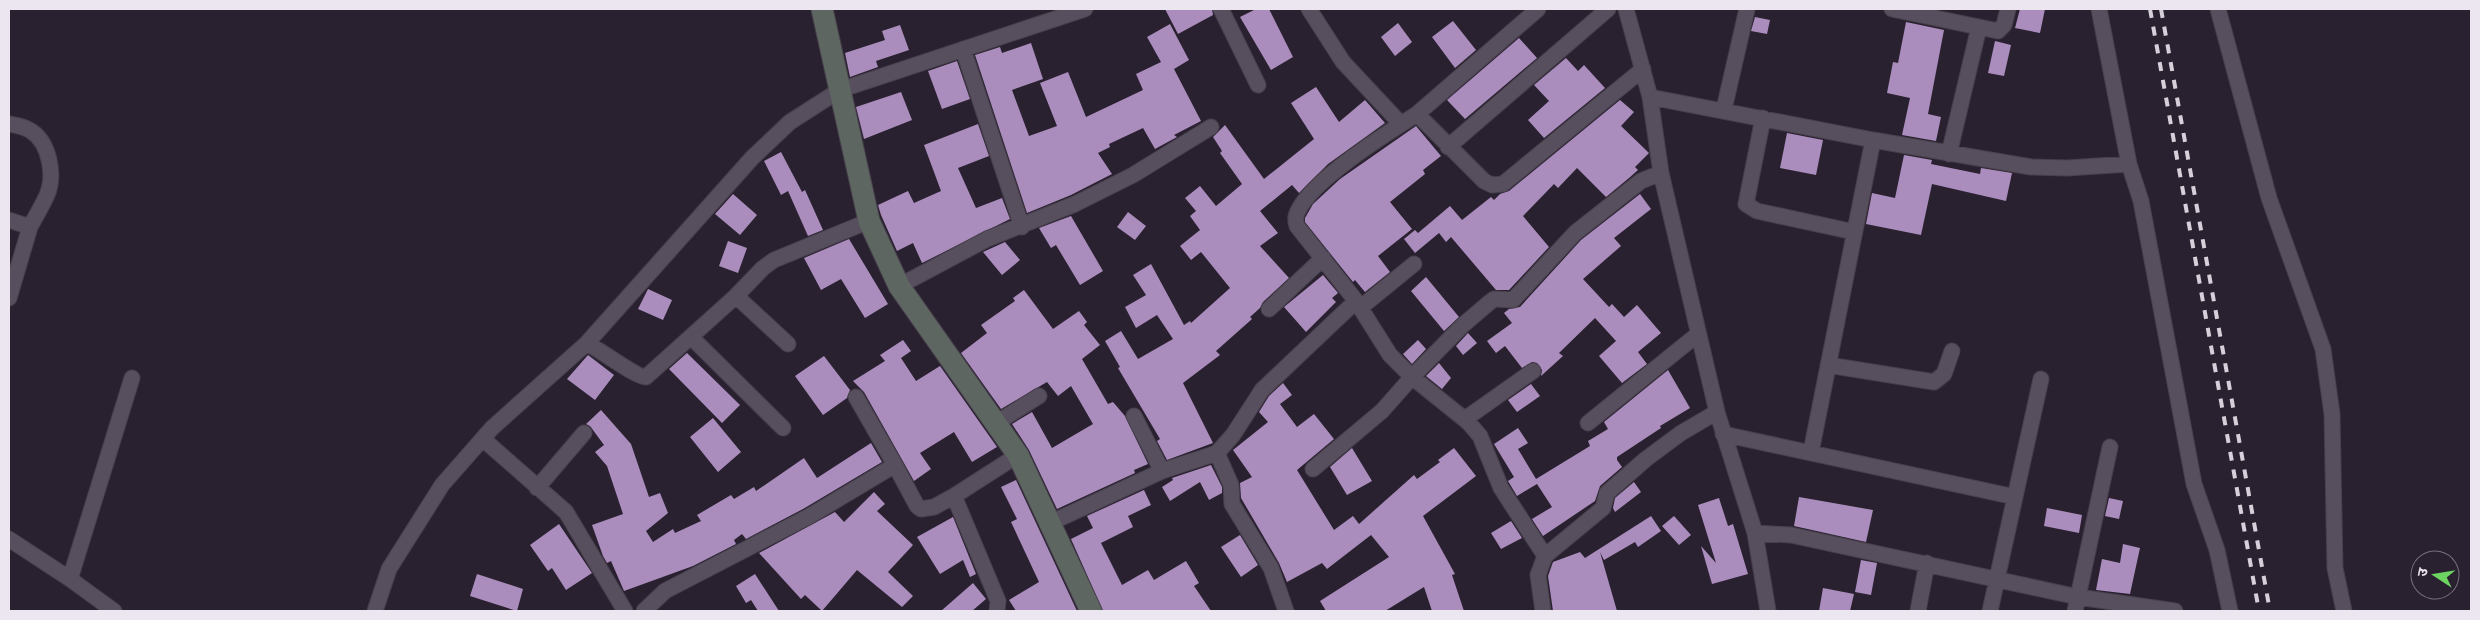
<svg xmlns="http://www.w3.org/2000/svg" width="2480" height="620" font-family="Cabin,'Noto Sans Devanagari',sans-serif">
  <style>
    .building { fill: #aa8dbd }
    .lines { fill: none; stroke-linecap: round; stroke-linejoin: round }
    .street-casing { stroke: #47404c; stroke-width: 17 }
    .secondary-casing { stroke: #47404c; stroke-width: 23 }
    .street { stroke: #574e5e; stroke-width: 15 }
    .secondary { stroke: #5e6661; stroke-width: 21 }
    .rail { stroke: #d6d0da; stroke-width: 4; stroke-dasharray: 9 9; stroke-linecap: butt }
  </style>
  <rect width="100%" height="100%" fill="#2a2130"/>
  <path class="building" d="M1165,9H1212L1213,15L1178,34Z
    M1256,9H1269L1293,57L1271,70L1240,17Z
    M2020,9H2045L2040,33L2015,28Z
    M1755,17L1770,20L1767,34L1751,31Z
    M1453,21L1476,50L1455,68L1432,37Z
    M1906,22L1944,30L1928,114L1941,117L1936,141L1902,135L1910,98L1887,93L1893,62L1898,63Z
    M1398,23L1412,42L1395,56L1381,37Z
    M1170,24L1189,60L1174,69L1201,121L1174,135L1177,137L1155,149L1143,128L1109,144L1110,147L1098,153L1112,174L1071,195L1027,213L975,55L1000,47L1002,53L1031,43L1043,79L1012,90L1029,136L1057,126L1040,83L1068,72L1086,117L1143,90L1136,74L1161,62L1147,37Z
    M900,25L909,50L876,61L878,67L850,77L845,53L885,40L882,31Z
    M1519,38L1537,58L1465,119L1447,100Z
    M1995,41L2011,45L2004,76L1988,73Z
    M1566,58L1578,71L1584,65L1605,88L1544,138L1528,120L1549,101L1534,85Z
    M957,61L970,99L942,109L928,71Z
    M1316,87L1339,122L1365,100L1385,123L1328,164L1299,193L1292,185L1260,211L1278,233L1260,246L1289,278L1263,302L1260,308L1250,317L1252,319L1216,351L1220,355L1183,383L1213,443L1167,460L1157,441L1160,439L1118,368L1120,367L1105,341L1121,331L1138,359L1173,339L1157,315L1136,328L1125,307L1146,295L1133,275L1151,264L1184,325L1190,321L1191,323L1230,288L1201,252L1191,260L1180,246L1200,230L1190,216L1196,211L1185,198L1200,186L1216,206L1242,184L1220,153L1222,151L1213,137L1225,125L1264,179L1314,139L1291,103Z
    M901,92L912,120L864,139L856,107Z
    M1620,100L1634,112L1621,126L1649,153L1635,167L1638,170L1629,178L1606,197L1577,168L1558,188L1554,184L1523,216L1549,247L1509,290H1496L1451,237L1446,242L1439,233L1415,253L1404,239L1415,230L1418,233L1450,206L1462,220L1491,197L1494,200L1500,194L1509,191Z
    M978,124L989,156L958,168L976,208L1002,198L1010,219L922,263L913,243L897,251L881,215L878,205L908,191L914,203L941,191L924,145Z
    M1416,126L1441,156L1423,170L1425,174L1390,202L1412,229L1378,256L1390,272L1365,292L1355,280L1353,282L1305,222V218L1313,204L1340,179Z
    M1787,133L1823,140L1816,175L1780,168Z
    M781,152L802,192L805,190L823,230L808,236L788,191L781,195L764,161Z
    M1904,155L1932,160L1931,164L1980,174L1981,168L2012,173L2006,201L1932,184L1921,235L1866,224L1872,193L1895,198Z
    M733,194L757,215L740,235L715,214Z
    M1640,194L1651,209L1614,238L1621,246L1583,279L1609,307L1612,304L1624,317L1637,305L1661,333L1638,352L1647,364L1622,383L1599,356L1616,341L1595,318L1559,353L1563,356L1541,376L1542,370L1537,363L1532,362L1522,368L1505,346L1496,353L1487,341L1512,323L1504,313L1509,309L1520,307L1581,240Z
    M1128,212L1146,226L1135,240L1117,227Z
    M1071,216L1103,271L1080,285L1056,245L1051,248L1039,228Z
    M849,239L888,304L865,318L841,279L821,290L804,258Z
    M728,241L747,248L738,273L719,266Z
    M1005,242L1020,260L1002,275L983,252Z
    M1323,275L1338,293L1332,298L1336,302L1306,332L1284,307Z
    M1426,277L1459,317L1444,331L1411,291Z
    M648,289L672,300L663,320L638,309Z
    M1024,290L1053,329L1079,311L1087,322L1084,325L1100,345L1082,359L1108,404L1113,402L1125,416L1148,464L1134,470L1135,473L1057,509L1029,450L1012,424L1032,412L1052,448L1093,424L1071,386L1058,396L1047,382L1001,409L961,353L987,333L981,325L1015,301L1013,298Z
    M1468,333L1477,343L1463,355L1456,346Z
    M903,340L911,351L901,358L916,381L940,366L997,447L972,462L954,432L920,453L931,469L914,481L864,392L853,381L885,361L880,355Z
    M1418,340L1426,349L1412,364L1403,354Z
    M687,353L740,405L722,423L669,369Z
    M588,355L614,375L595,400L567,379Z
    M824,356L850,390L847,398L823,415L795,376Z
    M1439,363L1451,378L1442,389L1426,376Z
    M1668,370L1690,408L1660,426L1661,428L1617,457V460L1622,467L1600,486L1595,501L1543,536L1532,519L1552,507L1537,484L1517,496L1508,481L1514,477L1494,444L1518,428L1528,443L1518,449L1536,479L1590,446L1588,441L1608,429L1604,422Z
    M1283,383L1292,395L1280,404L1297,427L1314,414L1334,439L1297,470L1334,530L1353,516L1359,524L1414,475L1417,479L1440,462L1438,460L1454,448L1476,476L1423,516L1455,574L1452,575L1464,611H1432L1424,587L1385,611H1326L1320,601L1389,557L1371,535L1327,569L1322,563L1287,582L1279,563L1241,498L1240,483L1252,477L1233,450L1268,422L1259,412L1269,396Z
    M1531,384L1540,396L1517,412L1508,400Z
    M601,410L631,444L649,497L660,493L668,513L646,531L653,542L673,529L675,533L701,521L697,515L731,495L734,499L754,487L756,491L804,458L817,478L871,443L882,462L803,509L746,539L742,534L734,540L736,544L693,566L624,591L611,561L607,563L603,556L592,525L623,514L607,466L595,452L604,445L590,426L586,424Z
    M713,418L741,452L718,472L690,437Z
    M1352,448L1372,481L1347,495L1330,467Z
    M1211,465L1222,487V493L1209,500L1200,482L1170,501L1162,487L1173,480L1172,478Z
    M1016,480L1077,611H1016L1009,600L1039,582L1011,522L1017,519L1001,487Z
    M1634,482L1641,492L1615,512L1613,508L1615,498Z
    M1144,490L1151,505L1128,516L1133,527L1101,543L1122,585L1148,570L1154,580L1186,561L1199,583L1194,586L1211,611H1103L1071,539L1093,528L1087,516Z
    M874,492L885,504L877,511L913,545L888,572L913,596L902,607L857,570L822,611L805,595L801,599L759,553L835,512L844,522Z
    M1799,497L1873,510L1866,542L1794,526Z
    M1719,498L1728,526L1733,524L1748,574L1712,584L1701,546L1716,563L1698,505Z
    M2109,498L2123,501L2119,519L2105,516Z
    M2047,508L2082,515L2079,533L2044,526Z
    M1651,516L1661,531L1638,547L1635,542L1604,560L1600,552L1617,611H1553L1548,576L1553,562L1580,552L1585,558Z
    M1674,516L1691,535L1679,545L1662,526Z
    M953,517L976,574L970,577L963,560L940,574L917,537Z
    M1511,521L1522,538L1501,549L1491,533Z
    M559,524L592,573L566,590L552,568L548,571L530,545Z
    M1240,535L1258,565L1241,577L1221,547Z
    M2123,544L2140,548L2130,594L2096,590L2102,559L2120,563Z
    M1861,560L1877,563L1871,595L1855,592Z
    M477,574L523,589L517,611L470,596Z
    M755,574L779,611H758L751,600L746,603L736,586Z
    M973,583L986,599L972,611H941Z
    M1823,588L1854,594L1850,611H1819Z"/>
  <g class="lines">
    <defs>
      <path id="street" d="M1221,9L1258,85
        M1309,9L1343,62L1401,124
        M1626,9L1650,97L1661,173L1717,412L1755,533L1768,611
        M1892,9L1998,31L2004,25L2008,9
        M2099,9L2129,164L2141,201L2194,484L2217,550L2230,611
        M2218,9L2269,198L2323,349L2332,414L2335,568L2344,611
        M963,49L1022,227
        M1650,97L1873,140L1811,452
        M1724,109L1747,9
        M1417,114L1538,9
        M1763,118L1746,204L1757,211L1854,232
        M9,124C16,125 25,127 31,131C50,143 55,176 47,195C42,206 36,216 30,227L9,220
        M1873,140L2031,167L2067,168L2129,164
        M1448,147L1608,9
        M1949,154L1979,27
        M899,286L987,239L1075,204L1133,175L1211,127
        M736,296L763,268L774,260L869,221
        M9,298L30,227
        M1360,308L1414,264
        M1269,309L1323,258
        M692,338L783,428
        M587,343C598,349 638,378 646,377L736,296L788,344
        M1828,365L1934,382L1944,374L1952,351
        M856,397L895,465
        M1465,419L1533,371
        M996,423L1039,396
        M1588,423L1698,334
        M1723,434L2015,497L1990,611
        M483,439L566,512L625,611
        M1313,469L1382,411L1412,377L1463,325L1490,302L1494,299L1513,300L1575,233L1641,181L1661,173
        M1162,471L1217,453
        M537,488L584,433
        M2015,497L2041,379
        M1050,523L1162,471L1134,416
        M1755,533L1791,535L2078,597L2175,611
        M9,539L70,579L114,611
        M1545,556L1603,508L1607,493L1646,459L1681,433L1717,412
        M70,579L132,378
        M375,611L389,569L442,485L492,428L587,343L752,158L790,122L840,90L1085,9
        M644,611L665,591L808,517L895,465L917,506L921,509L934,507L954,496
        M997,611L998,601L954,496L1018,455
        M1286,611L1271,568L1232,504L1231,485L1217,453L1233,435L1262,390L1356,301
        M1543,611L1538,575L1545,556L1501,488L1480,436L1468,422L1412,377L1390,355L1356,301L1297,226C1295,220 1295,216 1298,211C1312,180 1387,133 1417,114L1484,181L1492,185L1503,184L1643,69
        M1918,611L1927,563
        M2075,611L2110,447"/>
      <path id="secondary" d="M822,9L869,221L899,286L1018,455L1091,611"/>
    </defs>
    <use href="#street" class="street-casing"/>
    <use href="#secondary" class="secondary-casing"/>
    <use href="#street" class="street"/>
    <use href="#secondary" class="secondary"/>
    <path class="rail" d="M2150,9L2259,611
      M2161,9L2270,611"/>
  </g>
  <rect width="2480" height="620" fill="none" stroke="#ece6f0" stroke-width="20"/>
  <g transform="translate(2435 575) rotate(282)"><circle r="24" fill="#2a2130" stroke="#78707d"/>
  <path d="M0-4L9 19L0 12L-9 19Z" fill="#6dd361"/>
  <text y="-8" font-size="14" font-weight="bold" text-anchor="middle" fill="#ece6f0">उ</text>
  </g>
</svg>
